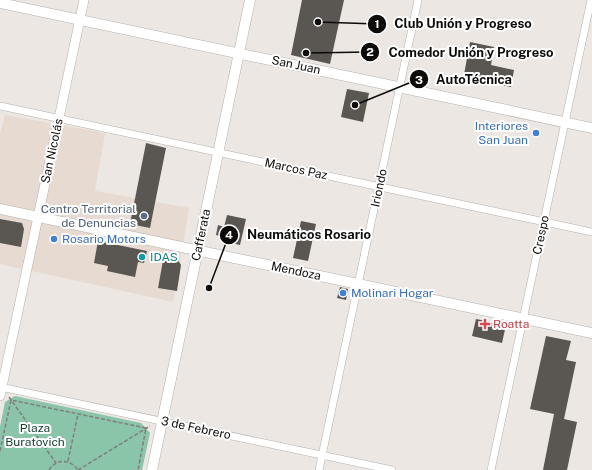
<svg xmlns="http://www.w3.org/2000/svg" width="592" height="470" font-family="'Public Sans',sans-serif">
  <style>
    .built { fill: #e6dad1 }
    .green { fill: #8ac4a9 }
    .building { fill: #5a5652 }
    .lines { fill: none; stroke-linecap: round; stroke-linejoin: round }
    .minor-casing { stroke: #b5b0ac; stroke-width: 8 }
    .tertiary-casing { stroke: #b5b0ac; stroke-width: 10 }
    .secondary-casing { stroke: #b5b0ac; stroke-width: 11 }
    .path { stroke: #817e7a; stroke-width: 1.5; stroke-dasharray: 4 2; stroke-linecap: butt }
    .minor { stroke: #fff; stroke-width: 7 }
    .tertiary { stroke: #fff; stroke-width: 9 }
    .secondary { stroke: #fff; stroke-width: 10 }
    .shop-dot { fill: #3f7fe0; stroke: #fff; stroke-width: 1.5 }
    .service-dot { fill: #5c6f8a; stroke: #fff; stroke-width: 1.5 }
    .culture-dot { fill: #0f9aa8; stroke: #fff; stroke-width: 1.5 }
    .health-dot { fill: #e0444e; stroke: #fff; stroke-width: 1.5 }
    .labels { text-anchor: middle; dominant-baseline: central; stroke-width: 4; stroke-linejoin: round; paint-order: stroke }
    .street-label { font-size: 12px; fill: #0c0b09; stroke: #fff }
    .shop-label { font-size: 12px; fill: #366cbe; stroke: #fff; text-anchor: start }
    .service-label { font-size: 12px; fill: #4e5e75; stroke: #fff; text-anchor: end }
    .culture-label { font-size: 12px; fill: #0d838f; stroke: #fff; text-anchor: start }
    .health-label { font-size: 12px; fill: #be3a42; stroke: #fff; text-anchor: start }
    .park-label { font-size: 12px; fill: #164130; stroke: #fff }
    .leader { fill: none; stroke: #0c0b09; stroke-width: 1.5 }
    .callout-dot { fill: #0c0b09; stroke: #fff; stroke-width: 1.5 }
    .mark-label { font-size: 12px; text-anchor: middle; font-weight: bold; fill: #fff }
    .callout-label { font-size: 13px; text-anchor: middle; font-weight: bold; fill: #0c0b09; stroke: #fff; stroke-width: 4; stroke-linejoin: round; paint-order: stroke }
  </style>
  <rect width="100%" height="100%" fill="#ece7e2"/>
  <path class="built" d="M5,115L105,133L95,191L189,208L173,302L0,264V134Z"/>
  <path class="green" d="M15,396L141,423L150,433L142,470H0V427L5,402Z"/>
  <path class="building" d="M302,0H344L330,64L291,55Z
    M470,42L494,47L491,65L514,70L511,87L488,82L487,86L463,80Z
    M347,89L369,93L363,122L341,117Z
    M146,143L166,148L150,228L130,224Z
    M227,215L246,219L240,245L231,243L232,239L216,235L218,225L224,227Z
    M0,219L22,223L24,229L21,247L0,243Z
    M301,221L316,224L308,261L293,258Z
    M98,241L147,251L144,263L138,262L135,277L107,271L108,266L94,263Z
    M164,255L176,257L181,265L177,291L158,288Z
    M340,287L348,289L346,300L337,298Z
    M476,319L506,325L502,343L472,336Z
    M546,336L571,341L566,360L576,362L564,419L577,422L567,470H543L554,414L530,409Z"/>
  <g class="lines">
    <defs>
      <path id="minor" d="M0,106L592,232
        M0,387L392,470
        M319,470L418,0
        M491,470L591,0"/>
      <path id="tertiary" d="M0,396L84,0"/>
      <path id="secondary" d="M0,3L592,128
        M0,209L592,333
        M152,470L250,0"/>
    </defs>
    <use href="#minor" class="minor-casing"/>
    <use href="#tertiary" class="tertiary-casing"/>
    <use href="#secondary" class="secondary-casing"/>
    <path class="path" d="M9,397L56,463
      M0,451L11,400L146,428L138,470
      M68,461L78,414
      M49,470C57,458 70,459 78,470
      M78,470L150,426"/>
    <use href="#minor" class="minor"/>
    <use href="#tertiary" class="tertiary"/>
    <use href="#secondary" class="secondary"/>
  </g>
  <g class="shop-dot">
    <circle cx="536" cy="133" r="4"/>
    <circle cx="54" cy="239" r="4"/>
    <circle cx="343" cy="293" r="4"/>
  </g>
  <circle class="service-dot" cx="144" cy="216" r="4"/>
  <circle class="culture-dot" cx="142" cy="257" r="4"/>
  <path class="health-dot" d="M483 318h4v4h4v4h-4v4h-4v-4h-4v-4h4z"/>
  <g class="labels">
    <g class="street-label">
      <text transform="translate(296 65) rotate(12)">San Juan</text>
      <text transform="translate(52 151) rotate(-78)">San Nicolás</text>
      <text transform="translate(296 169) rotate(12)">Marcos Paz</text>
      <text transform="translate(379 188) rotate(-78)">Iriondo</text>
      <text transform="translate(201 235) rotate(-78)">Cafferata</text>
      <text transform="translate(541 235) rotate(-78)">Crespo</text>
      <text transform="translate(296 271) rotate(12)">Mendoza</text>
      <text transform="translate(196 428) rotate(12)">3 de Febrero</text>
    </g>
    <g class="shop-label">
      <text x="528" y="126" text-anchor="end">Interiores<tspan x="528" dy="14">San Juan</tspan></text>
      <text x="62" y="239">Rosario Motors</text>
      <text x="351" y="293">Molinari Hogar</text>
    </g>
    <g class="service-label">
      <text x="136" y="209">Centro Territorial<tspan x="136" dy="14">de Denuncias</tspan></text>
    </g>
    <g class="culture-label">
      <text x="150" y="257">IDAS</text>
    </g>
    <g class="health-label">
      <text x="493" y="324">Roatta</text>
    </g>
    <g class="park-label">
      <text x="35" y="428">Plaza<tspan x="35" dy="14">Buratovich</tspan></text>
    </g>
  </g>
  <path class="leader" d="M318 22L377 24M306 53L370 52M355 105L419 79M209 288L229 235"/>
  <g class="callout-dot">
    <circle cx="318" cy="22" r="4"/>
    <circle cx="306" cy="53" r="4"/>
    <circle cx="355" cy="105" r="4"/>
    <circle cx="209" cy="288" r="4"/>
    <circle cx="377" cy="24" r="10"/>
    <circle cx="370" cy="52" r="10"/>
    <circle cx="419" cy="79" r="10"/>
    <circle cx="229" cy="235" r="10"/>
  </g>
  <g class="mark-label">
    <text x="377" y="28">1</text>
    <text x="370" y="56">2</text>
    <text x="419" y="84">3</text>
    <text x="229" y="239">4</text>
  </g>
  <g class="callout-label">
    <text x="463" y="28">Club Unión y Progreso</text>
    <text x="471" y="57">Comedor Unión y Progreso</text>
    <text x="474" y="84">AutoTécnica</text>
    <text x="309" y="239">Neumáticos Rosario</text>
  </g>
</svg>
